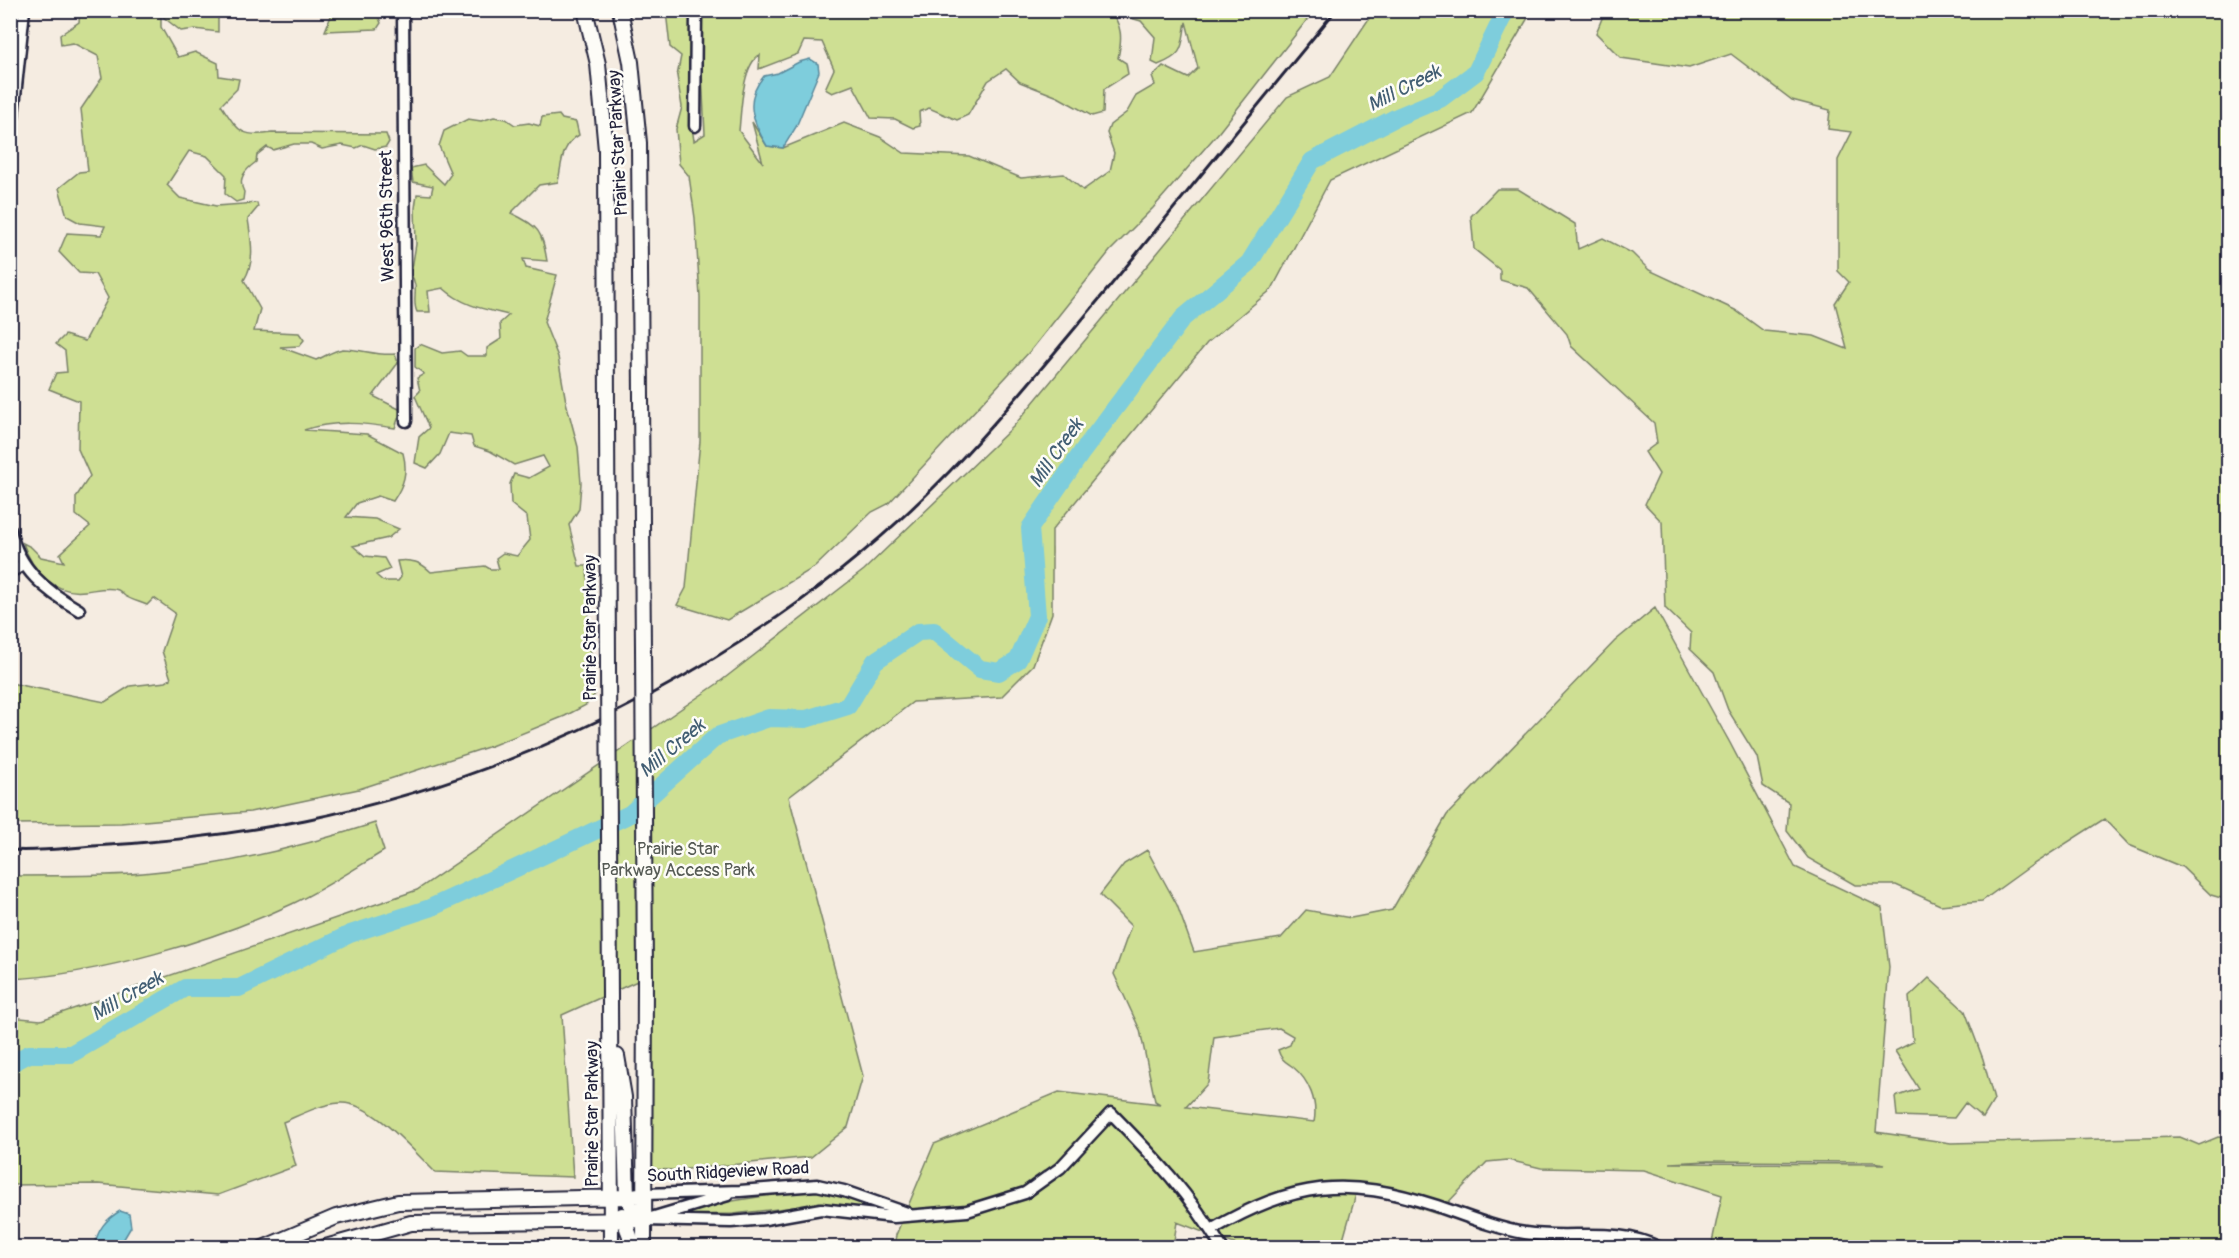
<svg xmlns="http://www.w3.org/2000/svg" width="2239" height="1258" font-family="Pangolin,sans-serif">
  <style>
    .green { fill: #cedf93; stroke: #788067; stroke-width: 1.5; fill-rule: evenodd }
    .water { fill: #7ecddc; stroke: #59899c; stroke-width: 1.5 }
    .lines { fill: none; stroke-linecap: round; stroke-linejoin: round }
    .river { stroke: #7ecddc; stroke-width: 18 }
    .street-casing { stroke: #22223b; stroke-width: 15 }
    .secondary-casing { stroke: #22223b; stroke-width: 18 }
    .street { stroke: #fdfcf7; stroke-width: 10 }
    .secondary { stroke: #fdfcf7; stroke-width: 14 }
    .rail { stroke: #22223b; stroke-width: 3 }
    .secondary-bridge-casing { stroke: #22223b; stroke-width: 18; stroke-linecap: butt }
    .secondary-bridge { stroke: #fdfcf7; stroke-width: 14 }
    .labels { text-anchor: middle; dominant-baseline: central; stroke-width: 5; stroke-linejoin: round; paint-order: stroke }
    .street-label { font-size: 18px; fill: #22223b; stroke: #fdfcf7 }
    .park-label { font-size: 18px; fill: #565b55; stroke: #fdfcf7 }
    .water-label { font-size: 20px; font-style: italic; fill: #425e73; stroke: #fdfcf7 }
  </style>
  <rect width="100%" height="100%" fill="#f5ece1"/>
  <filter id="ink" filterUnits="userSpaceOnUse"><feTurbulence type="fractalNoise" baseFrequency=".0167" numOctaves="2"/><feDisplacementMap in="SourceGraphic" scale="12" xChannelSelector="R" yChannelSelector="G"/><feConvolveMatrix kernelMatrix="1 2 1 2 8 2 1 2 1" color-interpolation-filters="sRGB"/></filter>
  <g filter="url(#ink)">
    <path class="green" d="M742,10H856L861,15L865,10L897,14L916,10L1109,11C1123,24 1122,40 1118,58L1126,63L1128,74L1104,89L1103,113L1092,116L1058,97L1020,82L1006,69L988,81L968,115L957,120L929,108L919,112L920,126L913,128L895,119L871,118L853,85L832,93L825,89L834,69L822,42L804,41L798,54L759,69L760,55C742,64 741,112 739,131L763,163L752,122L767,146L783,148L844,123L880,137L904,153L969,156L1021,178L1064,174L1083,190L1110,171L1114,153L1107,133L1110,125L1127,112L1136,96L1155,85L1152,77L1163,66L1188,78L1198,68L1186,22C1181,46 1186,54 1158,65L1152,62L1155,37L1141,21L1124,16L1121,11H1314L1219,132L1153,208L1110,251L1032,349L888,504L872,512L815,567L727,620L677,605L686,588L700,441V297L695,218L689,176L679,164L676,129L682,107L677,76L681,56L670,47L666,11H693L692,127L694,141L705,134L699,11Z
      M80,11H161V27L178,57L195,52L218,63L219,76L239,79L237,89L221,105C238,130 240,138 272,133L386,134L389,142L386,147L375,149L363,145L356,148L342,145L322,149L311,144H294L273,150L267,147L257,155L256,162C245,170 237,179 244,192L243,200L236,202L225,194L226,175L207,156L189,151L167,185L180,198L216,206L257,203L258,207L248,219C251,240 256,261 244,280L260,309L254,331L299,333L304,340L299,346L280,347L316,360C324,357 334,350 343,349C361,349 377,356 395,354L398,363L373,396L401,410L395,428C364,423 334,420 304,430L367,434L403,453C408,472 404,485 393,501L378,496L357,503L346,517L375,519L399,529L388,538L353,546L365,556L384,558L390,569L376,575L383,581H398L401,577L397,561C411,559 421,562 431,572L485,566L490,569H499L496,558L503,553L517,556L530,540L527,517L511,504L510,484L514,474L529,478L549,467L543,456L514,465L490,451L474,446L471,436L449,433L440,454L427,468L415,463L419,437L429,428L415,396L420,391L417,378L424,374L415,367V348L420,344L442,353L460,351L467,356H487V348L501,339L500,323L509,315C484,309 463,306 443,288L428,291L430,312H417C411,300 420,287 411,275L416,244L415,208L417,194L431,195L433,186L413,182L411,168L424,165L444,184L451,174L439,146L444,131L468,119L481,121L494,117L506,119L515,125L529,123L540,126L542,117L559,115L562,119L576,122L579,135C561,145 562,163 558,182L539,185L511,213C539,226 542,231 547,261L523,259L526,268L557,275L544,322L558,357L566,402L578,447L581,483L579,509L569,525L579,566H587L592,686L595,694L586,705L565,716L491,746L359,789L250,812L121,823L11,824L10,683L105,702L130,686L166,682L171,679L162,651L175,613L154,598L147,605C140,602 131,600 125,596C122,594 121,591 118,590C109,586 95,590 85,591C55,595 32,571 23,543L31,547L41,557L64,562L60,554L90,526L76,515V497L90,476L78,449L79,401L49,389L56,373L67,372L65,351L56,344L65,335L85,341L108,298L95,274L79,273L59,252L67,233L101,235L105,226L80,223L67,216L59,188L79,172L88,171L81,109L102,78L98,56L73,43L61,45L60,35L79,22Z
      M168,11H182L191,16L192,11H233L218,18V32L195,29L181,31L163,17Z
      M333,11H376L381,23L377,29L325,31Z
      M1374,11H1532L1472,113L1330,180L1272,289L1207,343L1052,530V613L1033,665L1001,697L913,702L789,797L863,1076L848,1127L811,1157L677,1170L644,1169V978L562,1015L573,1177L435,1172C413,1151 372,1101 340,1103C321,1104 300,1115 283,1122L296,1166L218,1195L98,1184L11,1185L10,1017L41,1020L417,890L717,684L864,570L1013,427L1287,97L1330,77Z
      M1605,11H2228V900L2211,895L2182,867L2129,845L2104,819L2032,865L1982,901L1940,905L1896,885H1855L1808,858L1787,831L1789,803L1763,786L1757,757L1728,710L1714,672L1690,649L1691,633L1665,608L1662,522L1645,504L1659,474L1645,452L1657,443L1654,423L1571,346L1567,334L1528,288L1500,280V270L1474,249L1471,216L1497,189H1518L1575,224L1578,249L1603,238L1632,253L1649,270L1735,310L1764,331L1814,336L1847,349L1835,303L1849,282L1838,271V160L1852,132L1828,129L1830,110L1792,100L1731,54L1689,68L1621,58L1596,33Z
      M1655,608L1730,743L1795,867L1882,908L1889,967L1876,1132L1951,1143L2180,1137L2199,1145L2218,1137L2228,1138V1247H1711L1722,1195L1644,1170L1541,1168L1508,1160L1487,1162L1437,1214L1385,1197L1356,1194L1341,1247H1242L1177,1222L1173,1247L894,1248L896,1235L934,1144L1059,1092L1160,1104L1155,1101L1140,1030L1114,974L1131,926L1100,895L1124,864L1147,850L1177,905L1194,952L1281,938L1306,910L1351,918L1392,910L1447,815L1615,641ZM1279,1028L1293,1036L1290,1045L1278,1050C1281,1060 1285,1061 1293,1067C1309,1080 1318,1102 1314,1122L1186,1107L1208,1083L1214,1037ZM1708,1161L1874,1162L1885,1164L1670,1163Z
      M375,823L384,851C354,869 324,889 292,904C213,941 98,975 11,979V876C54,875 99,877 143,873C223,866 298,848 375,823Z
      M1929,978L1965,1011L1983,1059L1994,1100L1983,1118L1965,1103L1954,1118L1897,1116L1895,1097L1919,1089L1895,1051L1913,1042L1909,997Z
      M810,1189L827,1191L889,1210V1213L815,1205L733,1214L678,1215L726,1202Z"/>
    <path class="water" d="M810,59L818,64L819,72L796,127L783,148L767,146C753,123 743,100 764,76L778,73L799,62Z
      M120,1211L129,1214L131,1227L119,1247H94C98,1229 105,1220 120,1211Z"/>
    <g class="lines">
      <path class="river" d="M10,1064L29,1054H71L185,988H239L350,934L430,908L527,863L630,814L717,736L769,718L806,719L848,706L875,661L918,632L934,631L980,669L999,672L1018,660L1037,616L1030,528L1082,452L1183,318L1249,263L1312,161L1397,117L1440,99L1476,72L1506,10"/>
      <defs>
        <path id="street" d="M403,10L406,421
          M695,126L696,10
          M10,144L24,10
          M10,530C19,570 46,591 79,610
          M10,572L23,565
          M645,1194L740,1191L817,1185L844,1191L907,1213
          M651,1218L728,1195
          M645,1220L731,1222L765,1219L821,1209L894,1217L967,1211L1025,1193L1060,1168L1111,1113C1156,1159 1188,1192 1222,1248
          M1211,1230C1295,1182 1345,1176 1437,1206C1466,1216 1495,1228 1525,1233C1571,1240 1617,1226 1660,1248"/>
        <path id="secondary" d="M585,10L598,64L606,150L608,668
          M620,10L631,62L639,143L643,649
          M610,995L611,1248
          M617,1056L624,1097L627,1197L633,1211L645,1220
          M622,1215L630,1236V1248
          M263,1248L336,1217L398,1202L627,1197L645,1194
          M322,1248L411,1223L645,1220
          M644,1248L645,977"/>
      </defs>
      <use href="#street" class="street-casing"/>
      <use href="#secondary" class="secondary-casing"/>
      <use href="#street" class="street"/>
      <use href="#secondary" class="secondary"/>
      <path class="rail" d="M10,850C38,852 66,848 93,846C165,842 235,834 305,820C541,772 781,646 949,472C1006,413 1058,348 1111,285C1186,194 1261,102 1336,10"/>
      <defs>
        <path id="secondary-bridge" d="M643,649L645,977
          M608,668L610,995"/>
      </defs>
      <use href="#secondary-bridge" class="secondary-bridge-casing"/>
      <use href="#secondary-bridge" class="secondary-bridge"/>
    </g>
  </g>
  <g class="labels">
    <g class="street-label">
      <text transform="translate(618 143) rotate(-93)">Prairie Star Parkway</text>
      <text transform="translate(387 216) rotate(-91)">West 96th Street</text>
      <text transform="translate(590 628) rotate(-90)">Prairie Star Parkway</text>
      <text transform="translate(592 1114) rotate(-90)">Prairie Star Parkway</text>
      <text transform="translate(728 1172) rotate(-3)">South Ridgeview Road</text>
    </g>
    <g class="park-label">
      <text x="678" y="849">Prairie Star<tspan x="678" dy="21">Parkway Access Park</tspan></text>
    </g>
    <g class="water-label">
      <text transform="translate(1404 88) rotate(-27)">Mill Creek</text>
      <text transform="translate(1056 453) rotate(-55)">Mill Creek</text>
      <text transform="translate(672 748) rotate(-40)">Mill Creek</text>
      <text transform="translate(127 996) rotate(-30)">Mill Creek</text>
    </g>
  </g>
  <rect width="2239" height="1258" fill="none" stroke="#fdfcf7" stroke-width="36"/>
  <rect x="18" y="18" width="2203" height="1222" fill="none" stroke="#22223b" stroke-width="2" filter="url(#ink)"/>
</svg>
